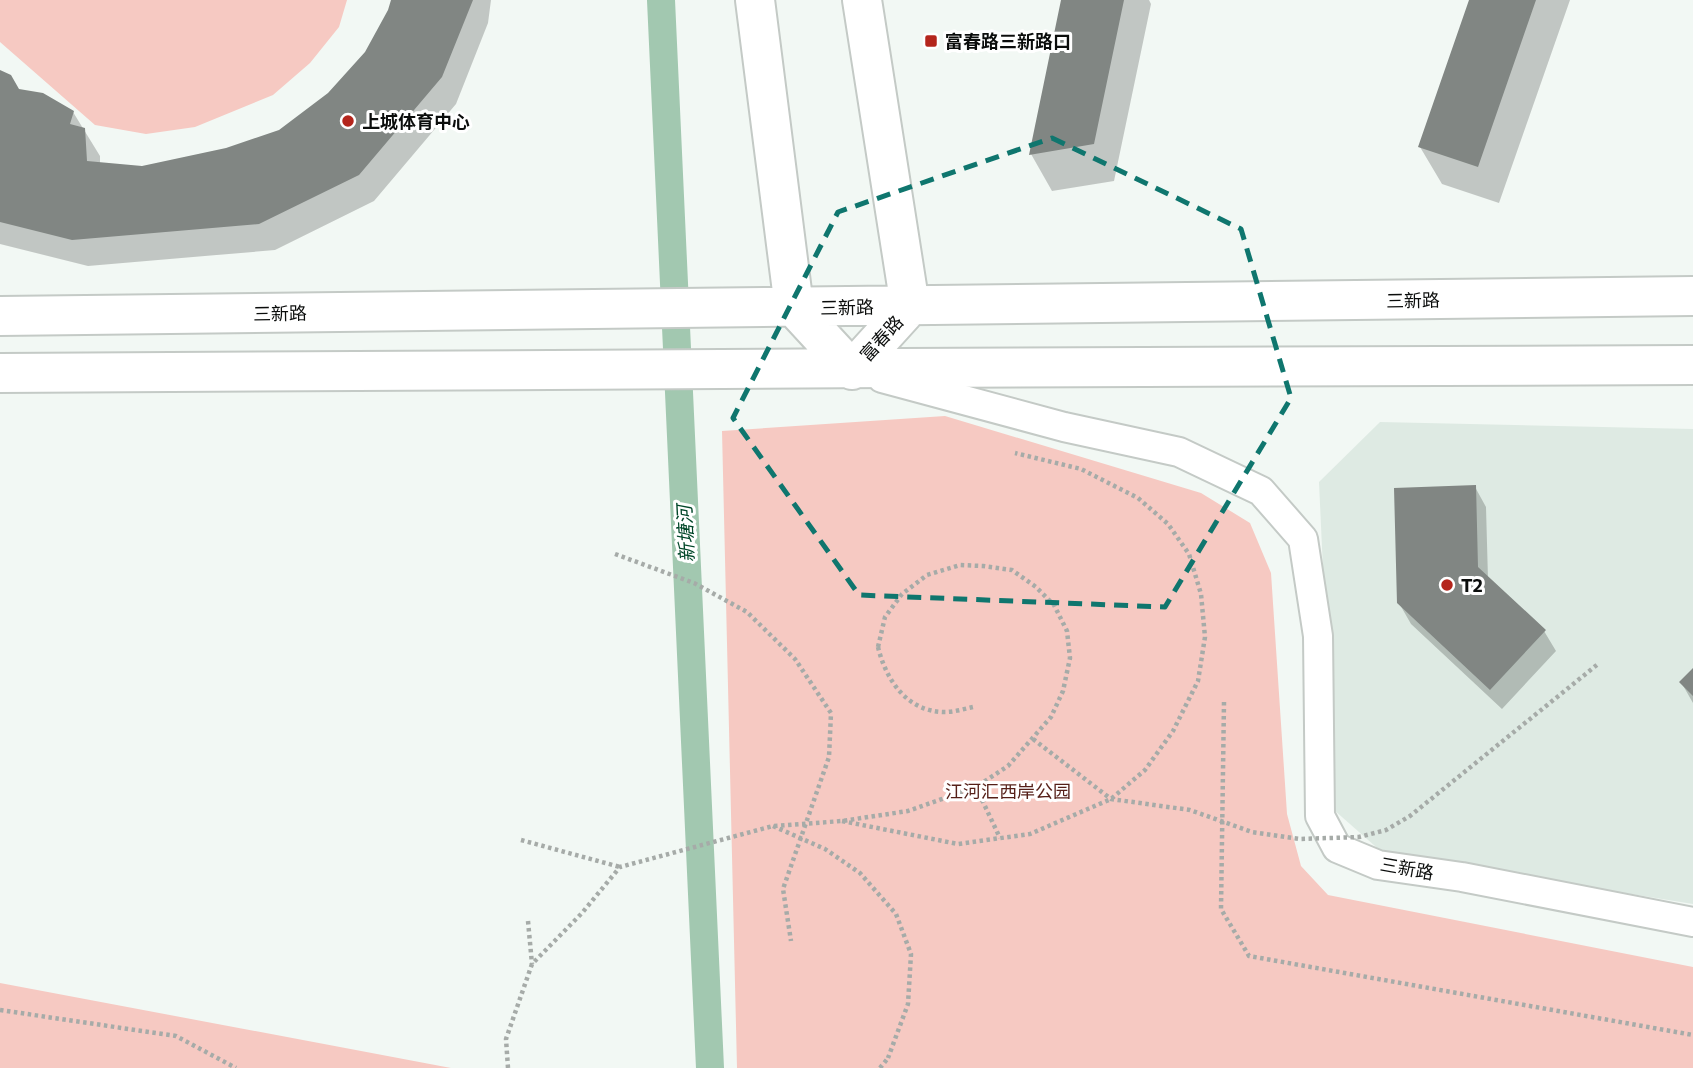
<svg xmlns="http://www.w3.org/2000/svg" width="1693" height="1068" font-family="Commissioner,'Noto Sans SC',sans-serif">
  <style>
    .built { fill: #deeae3 }
    .green { fill: #f6c9c2 }
    .shadow { fill: #0003 }
    .lines { fill: none; stroke-linecap: round; stroke-linejoin: round }
    .canal { stroke: #a2c8b0; stroke-width: 28 }
    .building { fill: #818683 }
    .minor-casing { stroke: #c4cac6; stroke-width: 32 }
    .secondary-casing { stroke: #c4cac6; stroke-width: 42 }
    .path { stroke: #a6aba8; stroke-width: 4.5; stroke-dasharray: 3.5 3.5; stroke-linecap: butt }
    .minor { stroke: #fff; stroke-width: 28 }
    .secondary { stroke: #fff; stroke-width: 38 }
    .path-bridge { stroke: #a6aba8; stroke-width: 4.5; stroke-dasharray: 3.5 3.5; stroke-linecap: butt }
    .marked { fill: none; stroke: #0f766e; stroke-width: 5; stroke-dasharray: 14 9; stroke-linejoin: round }
    .poi-dot { fill: #b4251c; stroke: #fff; stroke-width: 2.5 }
    .labels { text-anchor: middle; dominant-baseline: central; stroke-width: 6; stroke-linejoin: round; paint-order: stroke }
    .poi-label { font-size: 18px; font-weight: bold; fill: #0b0d0c; stroke: #fff; text-anchor: start }
    .street-label { font-size: 18px; fill: #0b0d0c; stroke: #fff }
    .park-label { font-size: 18px; fill: #551f18; stroke: #fff }
    .water-label { font-size: 19px; font-style: italic; fill: #014729; stroke: #fff }
  </style>
  <rect width="100%" height="100%" fill="#f2f8f4"/>
  <path class="built" d="M1380,422L1693,429V904L1384,854L1334,810L1319,482Z"/>
  <path class="green" d="M0,0H347L339,27L310,63L273,95L195,127L146,134L95,125L0,42Z
    M945,416L1201,493L1250,523L1271,573L1287,814L1301,866L1328,895L1693,967V1068H737L722,431Z
    M0,983L451,1068H0Z"/>
  <path class="shadow" d="M393,0H491L488,23L456,104L374,201L275,250L88,266L0,244V72L18,91L73,112L100,156V164L142,168L227,150L280,132L329,95L366,53L390,11Z
    M1063,0H1149L1151,4L1114,181L1052,191L1031,154Z
    M1471,0H1570L1499,203L1442,184L1420,147Z
    M1475,487L1486,507L1488,579L1544,631L1556,651L1502,709L1411,624L1399,603Z
    M1693,671V703L1681,682Z"/>
  <g class="lines">
    <path class="canal" d="M661,0L710,1068"/>
  </g>
  <path class="building" d="M391,0H473L442,77L359,175L259,224L72,240L0,222V70L11,75L19,89L43,93L74,111L70,124L85,128L87,161L142,166L226,148L279,130L328,93L365,52L388,10Z
    M1061,0H1124L1094,144L1029,155Z
    M1469,0H1536L1478,167L1418,147Z
    M1476,485L1478,567L1546,630L1490,690L1397,603L1394,488Z
    M1693,668V696L1679,682Z"/>
  <g class="lines">
    <defs>
      <path id="minor" d="M882,378L1064,427L1179,452L1261,491L1303,539L1318,636L1320,816L1337,848L1378,865L1462,877L1693,922"/>
      <path id="secondary" d="M755,0L794,307L852,370
        M862,0L910,306
        M0,316L1693,296
        M852,370L910,306
        M0,373C564,368 1129,368 1693,365"/>
    </defs>
    <use href="#minor" class="minor-casing"/>
    <use href="#secondary" class="secondary-casing"/>
    <path class="path" d="M615,554L694,583L747,612L795,659L831,713L829,757L783,889L791,941
      M878,647C886,680 907,712 945,712C954,712 964,709 973,707
      M1224,702L1221,909L1249,956L1693,1035
      M976,787L1000,838
      M842,821L958,844L1030,834L1111,799L1145,770L1173,731L1198,681L1205,637L1201,594L1189,554L1168,524L1138,498L1081,469L1015,453
      M521,840L620,867
      M528,921L532,964
      M0,1010L176,1036L236,1068
      M880,1068L888,1058"/>
    <use href="#minor" class="minor"/>
    <use href="#secondary" class="secondary"/>
    <path class="path-bridge" d="M1033,739L1111,799L1190,810L1252,832L1300,839L1359,837L1386,830L1410,816L1598,664
      M773,826L825,849L860,873L896,914L911,954L908,1004L888,1058
      M508,1068L506,1039L532,964L582,913L620,867L773,826L842,821L908,811L976,787L1008,766L1051,717L1063,691L1070,658L1067,631L1054,605L1036,587L1012,570L983,566L960,565L927,575L902,594L885,617L878,647"/>
  </g>
  <path class="marked" d="M1052,138L1241,229L1291,398L1165,607L859,595L733,418L838,212Z"/>
  <g class="poi-dot">
    <rect x="924" y="34" width="14" height="14" rx="3.5"/>
    <circle cx="348" cy="121" r="7"/>
    <circle cx="1447" cy="585" r="7"/>
  </g>
  <g class="labels">
    <g class="poi-label">
      <text x="945" y="41">富春路三新路口</text>
      <text x="362" y="121">上城体育中心</text>
      <text x="1461" y="585">T2</text>
    </g>
    <g class="street-label">
      <text transform="translate(1413 300) rotate(-1)">三新路</text>
      <text transform="translate(847 307) rotate(-1)">三新路</text>
      <text transform="translate(280 313) rotate(-1)">三新路</text>
      <text transform="translate(881 338) rotate(-48)">富春路</text>
      <text transform="translate(1407 868) rotate(10)">三新路</text>
    </g>
    <g class="park-label">
      <text x="1008" y="791">江河汇西岸公园</text>
    </g>
    <g class="water-label">
      <text transform="translate(685 534) rotate(-93)">新塘河</text>
    </g>
  </g>
</svg>
